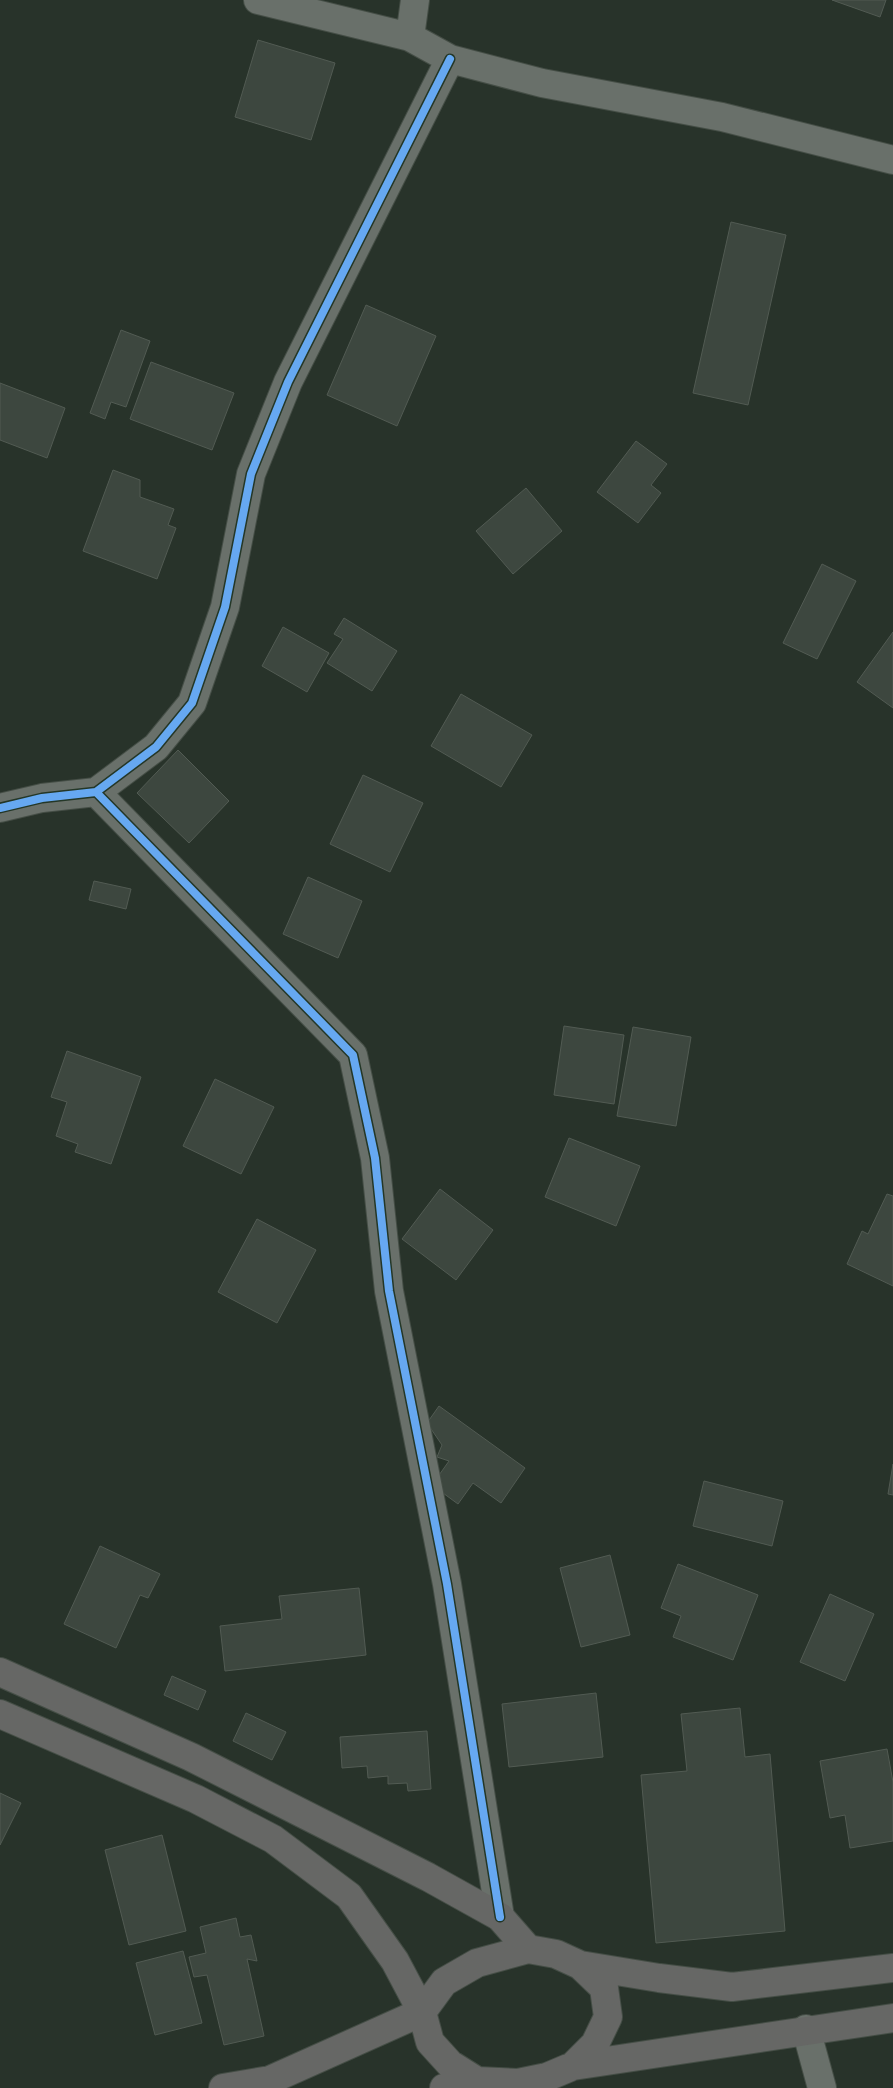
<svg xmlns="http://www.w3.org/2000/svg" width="893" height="2088" font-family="Inter,sans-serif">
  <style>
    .building { fill: #3d473f; stroke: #525b53 }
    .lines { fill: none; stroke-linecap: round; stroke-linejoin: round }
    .minor-casing { stroke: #454e46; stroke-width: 30 }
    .major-casing { stroke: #454e46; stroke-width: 30 }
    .minor { stroke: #69706a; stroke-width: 28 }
    .major { stroke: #666765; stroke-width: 28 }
    .cycleway-casing { stroke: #243727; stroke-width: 11 }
    .cycleway { stroke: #66a8f1; stroke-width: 8 }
  </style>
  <rect width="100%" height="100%" fill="#28332a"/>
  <path class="building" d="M832,0H886L880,17Z
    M258,40L335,63L311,140L235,117Z
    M731,222L786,235L748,405L693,393Z
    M366,305L436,336L397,426L327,395Z
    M121,330L150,341L126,407L111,402L105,419L90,413Z
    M151,362L234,393L212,450L130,419Z
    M0,383L65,408L47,458L0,440Z
    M636,441L667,464L651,485L661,493L638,523L597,492Z
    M113,470L140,480V497L174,509L168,525L176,528L157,579L83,551Z
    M526,488L562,531L513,574L476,531Z
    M822,564L856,581L817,659L783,643Z
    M344,618L397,651L372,691L327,663L343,639L334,634Z
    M283,627L329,653L307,692L262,666Z
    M893,632V708L857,682Z
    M461,694L532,735L501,787L431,746Z
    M178,750L229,801L189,843L137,793Z
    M363,775L423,803L390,872L330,844Z
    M308,877L362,901L338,958L283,934Z
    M94,881L131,889L126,909L89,900Z
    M564,1026L624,1035L614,1104L554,1095Z
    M633,1027L691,1037L676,1126L617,1116Z
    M67,1051L141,1077L111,1164L75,1152L78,1144L56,1136L67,1102L51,1097Z
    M215,1079L274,1107L241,1174L183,1146Z
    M569,1138L640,1166L616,1226L545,1197Z
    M440,1189L493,1230L456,1280L402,1239Z
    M887,1194L893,1196V1286L847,1264L862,1231L868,1234Z
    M257,1219L316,1250L277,1323L218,1292Z
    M439,1406L525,1468L501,1503L473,1483L458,1504L432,1485L449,1461L437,1457L442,1445L427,1423Z
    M893,1464V1495L888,1494Z
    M704,1481L783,1501L772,1546L693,1526Z
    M100,1546L160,1574L148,1598L140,1595L116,1648L64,1624Z
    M610,1555L630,1635L581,1647L560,1568Z
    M678,1564L758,1595L733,1660L673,1637L681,1616L661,1608Z
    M359,1588L366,1655L225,1671L220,1626L282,1619L279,1596Z
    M830,1594L874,1614L845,1681L800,1662Z
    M172,1676L206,1691L198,1710L164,1695Z
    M596,1693L603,1757L509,1767L502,1704Z
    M740,1708L745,1757L770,1754L785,1931L656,1943L641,1775L687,1771L681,1714Z
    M246,1713L286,1732L272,1760L233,1741Z
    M427,1731L431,1789L408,1791L407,1783L388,1784V1776L368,1778L367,1766L342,1768L340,1737Z
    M887,1749L893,1782V1841L850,1848L845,1815L830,1818L820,1761Z
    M0,1793L21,1803L0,1845Z
    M162,1835L186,1931L129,1945L105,1850Z
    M236,1918L240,1937L251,1935L257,1961L247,1959L264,2036L224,2045L207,1975L194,1977L189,1957L206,1953L200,1927Z
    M183,1951L202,2023L155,2035L136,1963Z"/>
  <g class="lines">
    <defs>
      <path id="minor" d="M258,0L410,37L450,59L542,83L722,117L893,160
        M410,37L415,0
        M96,792L353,1055L375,1158L389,1291L447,1584L500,1917
        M0,808L42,798L96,792L156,747L192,703L225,607L251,474L288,382L450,59
        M806,2029L822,2088"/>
      <path id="major" d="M0,1672L191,1757L428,1877L500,1917L528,1949
        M0,1714L196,1799L273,1839L349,1896L395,1961L422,2012L270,2080L223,2088
        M528,1949L556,1954L580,1965L604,1988L608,2017L595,2044L573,2066L547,2077L518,2083L477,2081L450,2064L430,2042L422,2012L444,1982L477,1963Z
        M580,1965L659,1978L732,1987L893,1968
        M573,2066L893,2018
        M444,2088L477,2081"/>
    </defs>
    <use href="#minor" class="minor-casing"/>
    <use href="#major" class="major-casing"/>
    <use href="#minor" class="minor"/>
    <use href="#major" class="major"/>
    <defs>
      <path id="cycleway" d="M96,792L353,1055L375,1158L389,1291L447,1584L500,1917
        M0,808L42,798L96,792L156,747L192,703L225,607L251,474L288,382L450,59"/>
    </defs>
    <use href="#cycleway" class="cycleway-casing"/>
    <use href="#cycleway" class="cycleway"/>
  </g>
</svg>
